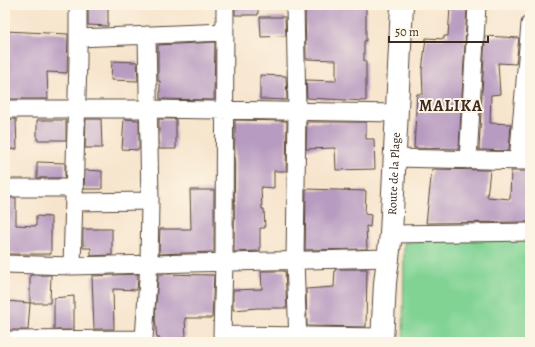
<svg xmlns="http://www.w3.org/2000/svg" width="535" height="347" font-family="Alegreya,serif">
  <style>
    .green { fill: #81d394; stroke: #5e7e59 }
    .building { fill: #b89bc1 }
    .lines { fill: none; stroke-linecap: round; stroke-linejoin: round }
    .minor-casing { stroke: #574638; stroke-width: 19 }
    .major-casing { stroke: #574638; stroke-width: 24 }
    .minor { stroke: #fff; stroke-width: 17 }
    .major { stroke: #fff; stroke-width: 22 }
    .labels { text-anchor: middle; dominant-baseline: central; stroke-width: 4; stroke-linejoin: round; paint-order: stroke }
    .street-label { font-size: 12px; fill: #3b2a1e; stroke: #fcf5e5 }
    .district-label { font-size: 16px; font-weight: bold; letter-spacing: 1px; fill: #3b2a1e; stroke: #fcf5e5 }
  </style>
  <rect width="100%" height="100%" fill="#fcf5e5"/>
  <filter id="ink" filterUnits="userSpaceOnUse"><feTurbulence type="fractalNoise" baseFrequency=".025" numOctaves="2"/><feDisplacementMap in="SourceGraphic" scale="8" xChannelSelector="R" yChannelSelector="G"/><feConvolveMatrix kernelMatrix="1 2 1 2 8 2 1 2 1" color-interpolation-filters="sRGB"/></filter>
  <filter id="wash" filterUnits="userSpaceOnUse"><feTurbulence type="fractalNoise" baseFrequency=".012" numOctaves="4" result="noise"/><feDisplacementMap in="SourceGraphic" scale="16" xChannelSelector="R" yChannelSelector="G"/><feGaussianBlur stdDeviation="0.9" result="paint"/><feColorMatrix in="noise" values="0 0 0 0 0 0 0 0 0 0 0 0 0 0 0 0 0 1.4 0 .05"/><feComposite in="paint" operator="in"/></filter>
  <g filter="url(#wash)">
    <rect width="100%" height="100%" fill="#f7e4cc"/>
    <path class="green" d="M530,237V342H403L404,242Z"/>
    <g id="blocks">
      <path class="building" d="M88,5H108V26L88,25Z
        M235,5H258V15H235Z
        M305,5H366V41H364V61H366V101L307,98L306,80L336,81V60L306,59Z
        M450,8L467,9L459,149L414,148L417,94H423L422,71L426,38L444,39V36H448Z
        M260,17H285L286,36L261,37Z
        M5,31L68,34L67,73L47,72L48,99H8L7,71H5Z
        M485,36L519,38L516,64L498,63L500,94L491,95L490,123L511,124L509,151L479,150Z
        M215,42L214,100L160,99V81H158V45Z
        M112,61L137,62L138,81L111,80Z
        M260,75L286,76L287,100L260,99Z
        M16,119L17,149L5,150V120Z
        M86,119H101L102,148H85Z
        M124,119L139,120V150L122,149Z
        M159,119H176V149H159Z
        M37,120H66V140H37Z
        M235,120L287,121L286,171H274V188L261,187L262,209H264L265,228H260V251L234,252Z
        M307,122H366V139H374L375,169L336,170L335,148L306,149Z
        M37,162L65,163V178H37Z
        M432,169L490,170L487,197L510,199L511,171H530V222L426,223Z
        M85,170L102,171V189H84Z
        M306,189L366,191L365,214L371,215L370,227L366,226L367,249L305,250Z
        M190,190H214V252L159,254L160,229H191Z
        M5,198H16V225L36,226V216L51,217V254H5L6,224H5Z
        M83,229H112V255L91,256V248H83Z
        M335,269H367L366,327L307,326L306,289L334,287Z
        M261,271H285L287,308H258L233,310V290L262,289Z
        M138,274L137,290L113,289L114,329H94L92,276Z
        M158,274L214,275L212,318H185L186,337H182V342H161L160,338H157L155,319Z
        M30,275H51L50,303H30Z
        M74,296V330H54V298Z
        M7,301L30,303L28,330H5Z"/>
    </g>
  </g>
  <g filter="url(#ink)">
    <use href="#blocks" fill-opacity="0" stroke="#574638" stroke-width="1"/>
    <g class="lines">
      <defs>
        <path id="minor" d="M225,5L224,262L222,335L383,337
          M295,5L297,111L295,260L298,342
          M78,38L225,32
          M5,109H149L397,113
          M395,158L530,161
          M468,160L477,5
          M518,161L530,24
          M5,188H74
          M74,202L150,201
          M391,234L530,232
          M5,264L72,266L388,258
          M72,266L78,60V5
          M5,340L144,339L149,264L150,201L147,35"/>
        <g id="major">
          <path id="s1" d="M382,342L385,283L391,234L402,5"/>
        </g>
      </defs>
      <use href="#minor" class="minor-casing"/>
      <use href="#major" class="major-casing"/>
      <use href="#minor" class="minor"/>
      <use href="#major" class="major"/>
    </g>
  </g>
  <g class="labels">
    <g class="street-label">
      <text stroke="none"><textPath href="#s1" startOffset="169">Route de la Plage</textPath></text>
    </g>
    <g class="district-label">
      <text x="451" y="106">MALIKA</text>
    </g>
  </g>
  <rect width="535" height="347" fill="none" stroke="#fcf5e5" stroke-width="20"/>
  <path d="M389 36v6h99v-6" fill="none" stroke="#3b2a1e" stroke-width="2"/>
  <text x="395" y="36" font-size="12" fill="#3b2a1e" stroke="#fcf5e5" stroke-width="3" paint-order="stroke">50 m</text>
</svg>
